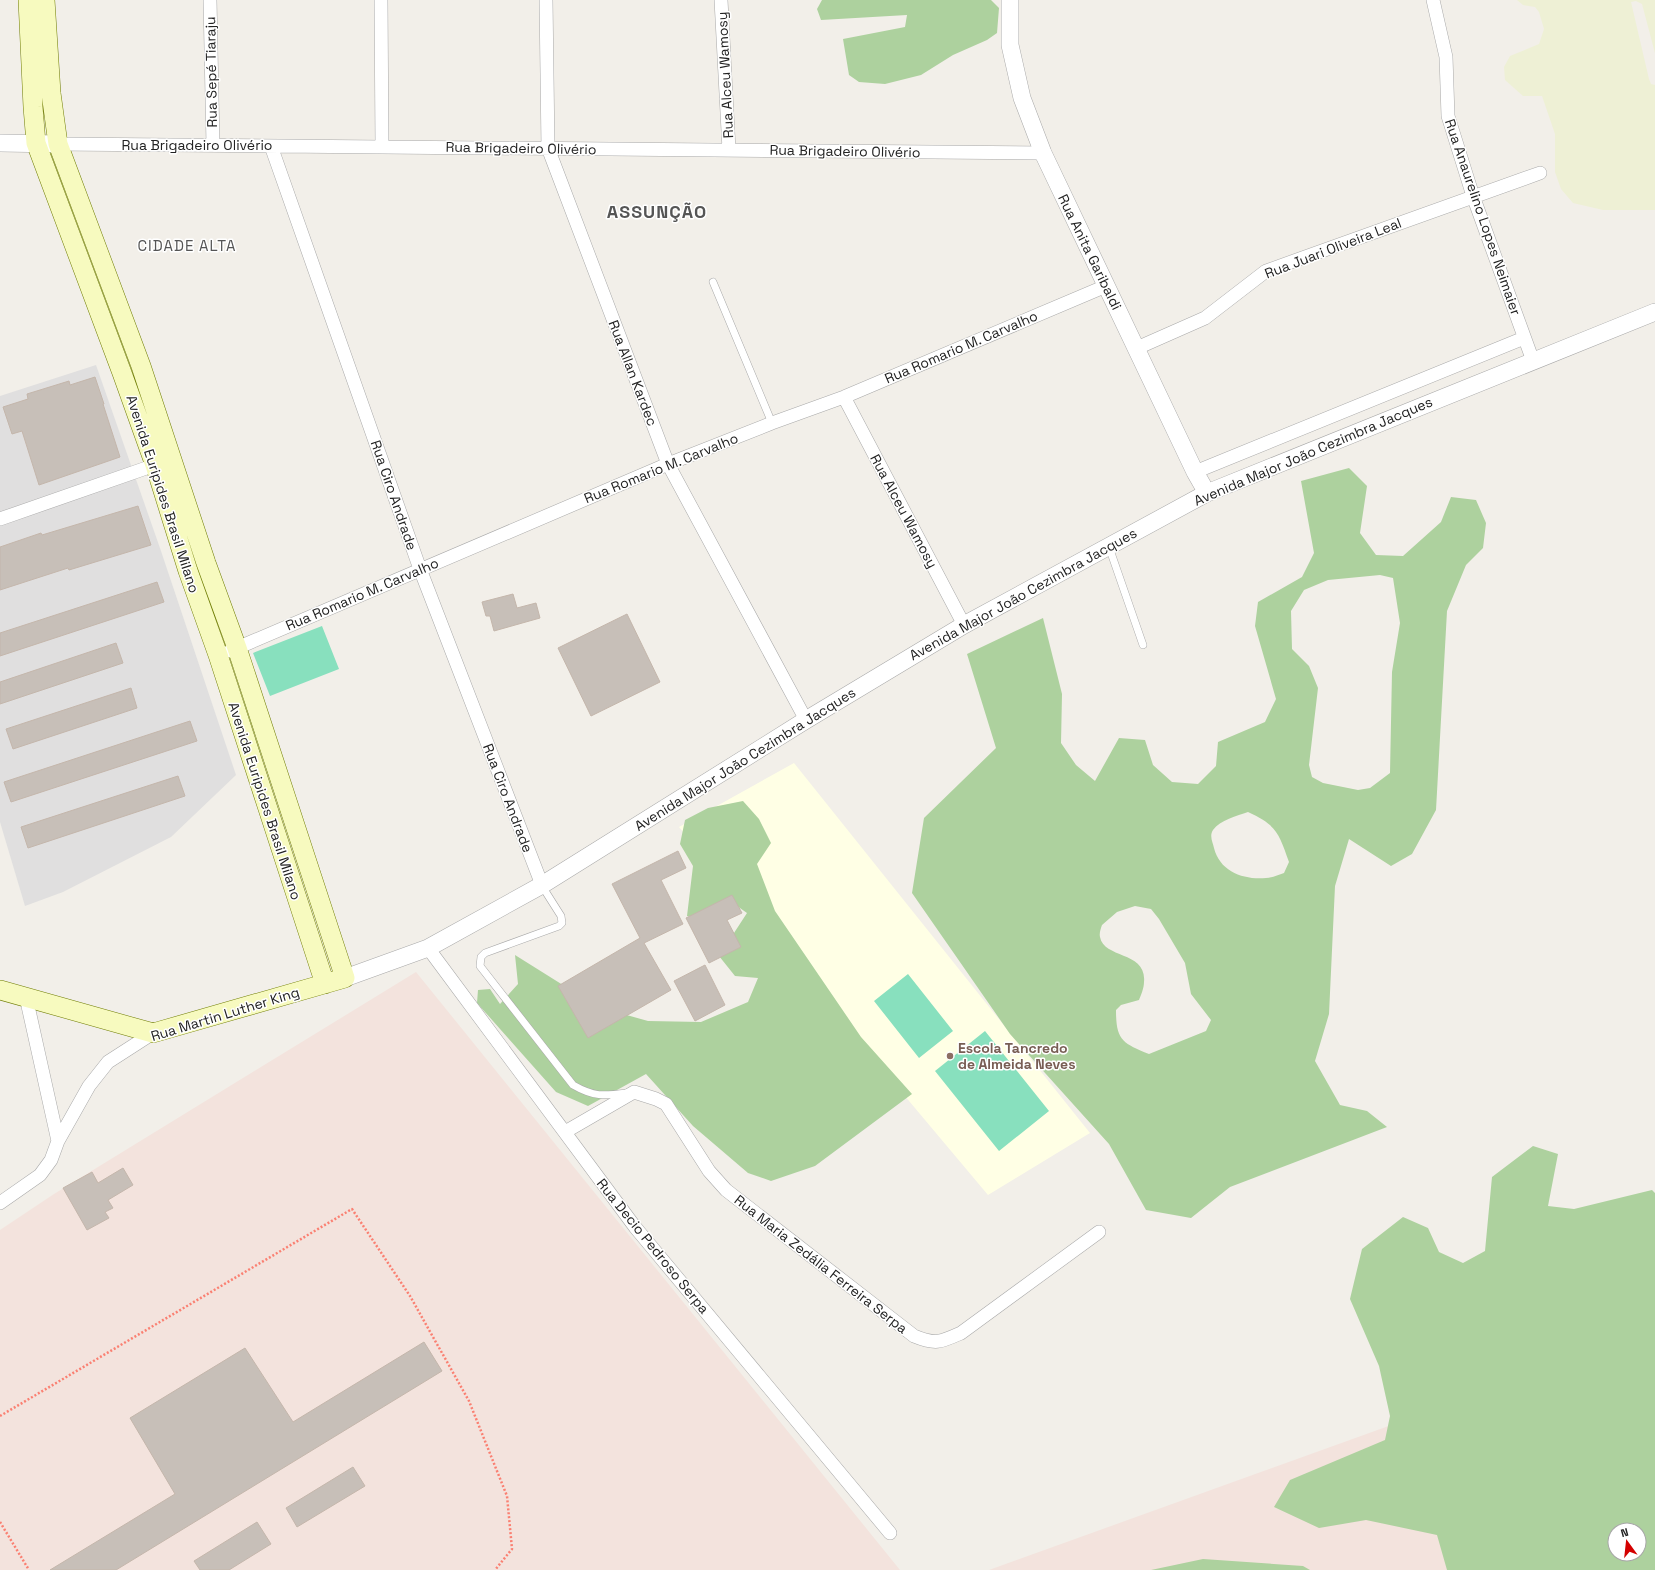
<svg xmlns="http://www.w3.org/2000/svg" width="1655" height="1570" font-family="'Space Grotesk',sans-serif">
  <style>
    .residential { fill: #e0dfdf }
    .education { fill: #ffffe5 }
    .military { fill: #f3e3dd; fill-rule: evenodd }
    .farmland { fill: #eef0d5 }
    .forest { fill: #add19e; fill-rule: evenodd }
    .pitch { fill: #88e0be }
    .building { fill: #c7bfb8; stroke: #c4b6ab }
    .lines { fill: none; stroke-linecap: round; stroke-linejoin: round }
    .service-casing { stroke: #a9a9a9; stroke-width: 8 }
    .minor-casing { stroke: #a9a9a9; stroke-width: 14 }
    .tertiary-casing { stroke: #a9a9a9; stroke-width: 18 }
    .secondary-casing { stroke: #707d05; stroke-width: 20 }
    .path { stroke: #fa8072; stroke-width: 2.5; stroke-dasharray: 2 2; stroke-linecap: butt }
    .service { stroke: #fff; stroke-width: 7 }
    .minor { stroke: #fff; stroke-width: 13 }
    .tertiary { stroke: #fff; stroke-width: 17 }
    .secondary { stroke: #f7fabf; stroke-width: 19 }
    .education-dot { fill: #8d6e63; stroke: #fff; stroke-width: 1.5 }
    .labels { text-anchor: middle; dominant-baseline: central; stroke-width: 3; stroke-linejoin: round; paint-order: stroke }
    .street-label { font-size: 14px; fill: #222; stroke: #fff }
    .education-label { font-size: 14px; font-weight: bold; fill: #785e54; stroke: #fff; text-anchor: start }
    .neighbourhood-label { font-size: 15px; letter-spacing: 1px; fill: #555; stroke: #fff }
    .district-label { font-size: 18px; font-weight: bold; letter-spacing: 1px; fill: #555; stroke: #fff }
  </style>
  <rect width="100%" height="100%" fill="#f2efe9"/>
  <path class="residential" d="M96,365L161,551L236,775L171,837L63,892L25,906L0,822V396Z"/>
  <path class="education" d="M794,763L1090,1133L988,1195L679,827Z"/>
  <path class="military" d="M416,972L900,1570H0V1230L54,1194Z
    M1655,1330V1570H989ZM1615,1530H1639V1554H1615Z"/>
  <path class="farmland" d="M1517,0H1655V53L1642,4L1636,1L1631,2L1649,79L1651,84L1655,85V210H1603L1573,203L1561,189L1555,172V134L1542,96H1523L1505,80L1504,67L1510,56L1539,44L1544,29L1539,12L1535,7L1523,5Z"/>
  <path class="forest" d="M822,0H991L999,8L997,33L987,40L953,55L921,75L885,84L859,82L849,75L843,39L905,27L907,15L821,20L817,9Z
    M1349,468L1367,486L1360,533L1376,555L1403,556L1441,522L1451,497L1476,500L1486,523L1483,548L1466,565L1447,611L1436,810L1412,854L1391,866L1349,839L1335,886L1329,1014L1315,1061L1340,1105L1367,1111L1387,1127L1230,1187L1191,1218L1146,1210L1109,1144L1010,1034L912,893L924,818L996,748L967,654L1043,618L1062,694L1061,743L1076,765L1095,781L1119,738L1145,740L1153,765L1172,782L1198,784L1216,766L1218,742L1265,722L1276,699L1255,626L1258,602L1302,577L1314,553L1301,481ZM1380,575L1393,578L1400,623L1392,672L1390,773L1370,788L1358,790L1323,783L1312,777L1309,765L1318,688L1309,666L1292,649L1291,611L1304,590L1328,580ZM1248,812C1277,825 1279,834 1289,862L1284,873C1278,875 1271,878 1266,878C1244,880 1220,872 1214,848C1213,843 1209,836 1213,830C1220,820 1237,816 1248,812ZM1135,906L1151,909L1159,919L1185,963L1191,994L1211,1020L1206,1031L1149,1054C1122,1043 1116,1040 1116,1010L1121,1005L1139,1000C1141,995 1144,988 1144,982C1147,951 1104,959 1100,937C1099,933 1101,928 1102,925L1117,912Z
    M743,801L759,819L771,843L757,864L775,911L861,1037L912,1094L815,1166L771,1181L748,1173L693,1126L646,1074L588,1106L556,1092L477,1003L478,990L490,989L500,1004L518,984L515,955L598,1007L648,1021L701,1022L748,1002L758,978L735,976L719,956L747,913L727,899L711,919L687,916L693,866L680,844L685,820L708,808Z
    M1533,1146L1558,1154L1548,1206L1574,1209L1652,1190L1655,1193V1570H1447L1437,1535L1366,1520L1319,1528L1274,1507L1290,1480L1385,1440L1390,1416L1379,1366L1350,1299L1362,1249L1403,1217L1428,1228L1439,1252L1463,1263L1485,1251L1492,1177ZM1615,1530H1639V1554H1615Z
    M1203,1559L1303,1566L1310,1570H1151Z"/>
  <path class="pitch" d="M322,626L339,669L270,696L253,653Z
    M908,974L953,1031L919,1058L874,1001Z
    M985,1031L1049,1111L999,1151L935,1071Z"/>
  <path class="building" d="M95,377L104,404H103L120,457L39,485L22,431L12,434L3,407L28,399L27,394L69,381L70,385Z
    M138,506L151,545L69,570L68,568L0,590V547L41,533L42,535Z
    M157,582L164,602L0,656V633Z
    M513,594L517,608L536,603L540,618L494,631L490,616H486L482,602Z
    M627,614L660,682L591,716L558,648Z
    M116,643L123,663L0,704V682Z
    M131,688L137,708L13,749L6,729Z
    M190,721L197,741L11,802L4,782Z
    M178,776L185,796L28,848L21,827Z
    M678,851L686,868L661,880L683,924L644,943L671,990L588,1038L558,986L640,938L612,884Z
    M732,895L742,913L727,920L741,947L709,963L686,918Z
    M705,965L725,1005L695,1021L674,981Z
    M123,1168L133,1185L108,1200L113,1208L105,1212L109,1218L87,1230L63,1188L92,1172L98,1183Z
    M424,1342L442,1371L116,1570H50L175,1494L130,1418L245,1348L293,1422Z
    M353,1467L365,1486L297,1527L286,1508Z
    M257,1522L271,1544L229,1570H200L194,1561Z"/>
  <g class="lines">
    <defs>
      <path id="service" d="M713,282L772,423
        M1109,547L1143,645
        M542,886L561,916L562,923L559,926L485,953L481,957L480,966L573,1085C594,1097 603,1096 627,1093"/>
      <path id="minor" d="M210,0L213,145
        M381,0L382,147
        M546,0L548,148L668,464L806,720
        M721,0L729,150
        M1433,0L1446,57L1448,116L1473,196L1533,361
        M58,144L1043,153
        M271,146L420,569L542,885
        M1137,348L1205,318L1266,271L1540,173
        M844,397L964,625
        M1195,472L1524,338
        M0,519L155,465
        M230,651L668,464L772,423L844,397L1106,286
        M428,948L635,1227L890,1533
        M26,997L58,1141
        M565,1132L634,1092L656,1099L666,1104L709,1171L726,1190L914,1336C936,1345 941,1342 961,1333L1099,1232
        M0,1203L40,1175L51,1160L58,1141L89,1086L108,1062L153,1033"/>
      <path id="tertiary" d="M1010,0V45L1022,98L1043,153L1195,472L1207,493
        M0,143L58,144
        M345,978L428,948L542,885L806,720L964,625L1207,493L1655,312"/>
      <path id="secondary" d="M28,0L33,107L36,143L122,373L155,465L188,571L218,655L325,984
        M0,990L153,1033L345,978L237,648L206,563L141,366L58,144L51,93L45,0"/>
    </defs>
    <use href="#service" class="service-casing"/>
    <use href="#minor" class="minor-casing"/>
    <use href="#tertiary" class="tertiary-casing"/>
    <use href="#secondary" class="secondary-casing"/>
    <path class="path" d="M0,1416L352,1209L410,1296L469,1401L507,1496L512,1549L495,1570
      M0,1522L29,1570"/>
    <use href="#service" class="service"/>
    <use href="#minor" class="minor"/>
    <use href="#tertiary" class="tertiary"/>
    <use href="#secondary" class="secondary"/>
  </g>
  <circle class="education-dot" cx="950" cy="1056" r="4"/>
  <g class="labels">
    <g class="street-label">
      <text transform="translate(211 72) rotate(-91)">Rua Sepé Tiaraju</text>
      <text transform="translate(725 75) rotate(-93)">Rua Alceu Wamosy</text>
      <text x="197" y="145">Rua Brigadeiro Olivério</text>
      <text transform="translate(521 148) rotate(1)">Rua Brigadeiro Olivério</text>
      <text transform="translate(845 151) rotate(1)">Rua Brigadeiro Olivério</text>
      <text transform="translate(1483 217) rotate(71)">Rua Anaurelino Lopes Neimaier</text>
      <text transform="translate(1333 248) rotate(-21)">Rua Juari Oliveira Leal</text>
      <text transform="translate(1090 252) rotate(64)">Rua Anita Garibaldi</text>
      <text transform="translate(961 347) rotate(-23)">Rua Romario M. Carvalho</text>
      <text transform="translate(633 373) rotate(69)">Rua Allan Kardec</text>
      <text transform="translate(1313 451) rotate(-23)">Avenida Major João Cezimbra Jacques</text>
      <text transform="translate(661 468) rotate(-22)">Rua Romario M. Carvalho</text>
      <text transform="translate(163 494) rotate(72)">Avenida Euripides Brasil Milano</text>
      <text transform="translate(394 495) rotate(71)">Rua Ciro Andrade</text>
      <text transform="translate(904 511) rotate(62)">Rua Alceu Wamosy</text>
      <text transform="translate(362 594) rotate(-23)">Rua Romario M. Carvalho</text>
      <text transform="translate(1023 594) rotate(-29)">Avenida Major João Cezimbra Jacques</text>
      <text transform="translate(745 759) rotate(-32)">Avenida Major João Cezimbra Jacques</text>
      <text transform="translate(508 798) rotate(69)">Rua Ciro Andrade</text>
      <text transform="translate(265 801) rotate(72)">Avenida Euripides Brasil Milano</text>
      <text transform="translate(225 1014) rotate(-17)">Rua Martin Luther King</text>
      <text transform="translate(653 1246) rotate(51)">Rua Decio Pedroso Serpa</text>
      <text transform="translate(821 1264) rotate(38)">Rua Maria Zedália Ferreira Serpa</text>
    </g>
    <g class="education-label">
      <text x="958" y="1048">Escola Tancredo<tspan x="958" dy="16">de Almeida Neves</tspan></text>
    </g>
    <g class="neighbourhood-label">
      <text x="187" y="245">CIDADE ALTA</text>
    </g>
    <g class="district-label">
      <text x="657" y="211">ASSUNÇÃO</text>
    </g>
  </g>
  <g transform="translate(1627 1542) rotate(345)"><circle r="19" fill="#ffffff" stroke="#a7a7a7"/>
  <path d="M0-3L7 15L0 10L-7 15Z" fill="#d40000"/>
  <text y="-6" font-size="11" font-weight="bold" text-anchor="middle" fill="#222222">N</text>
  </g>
</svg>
